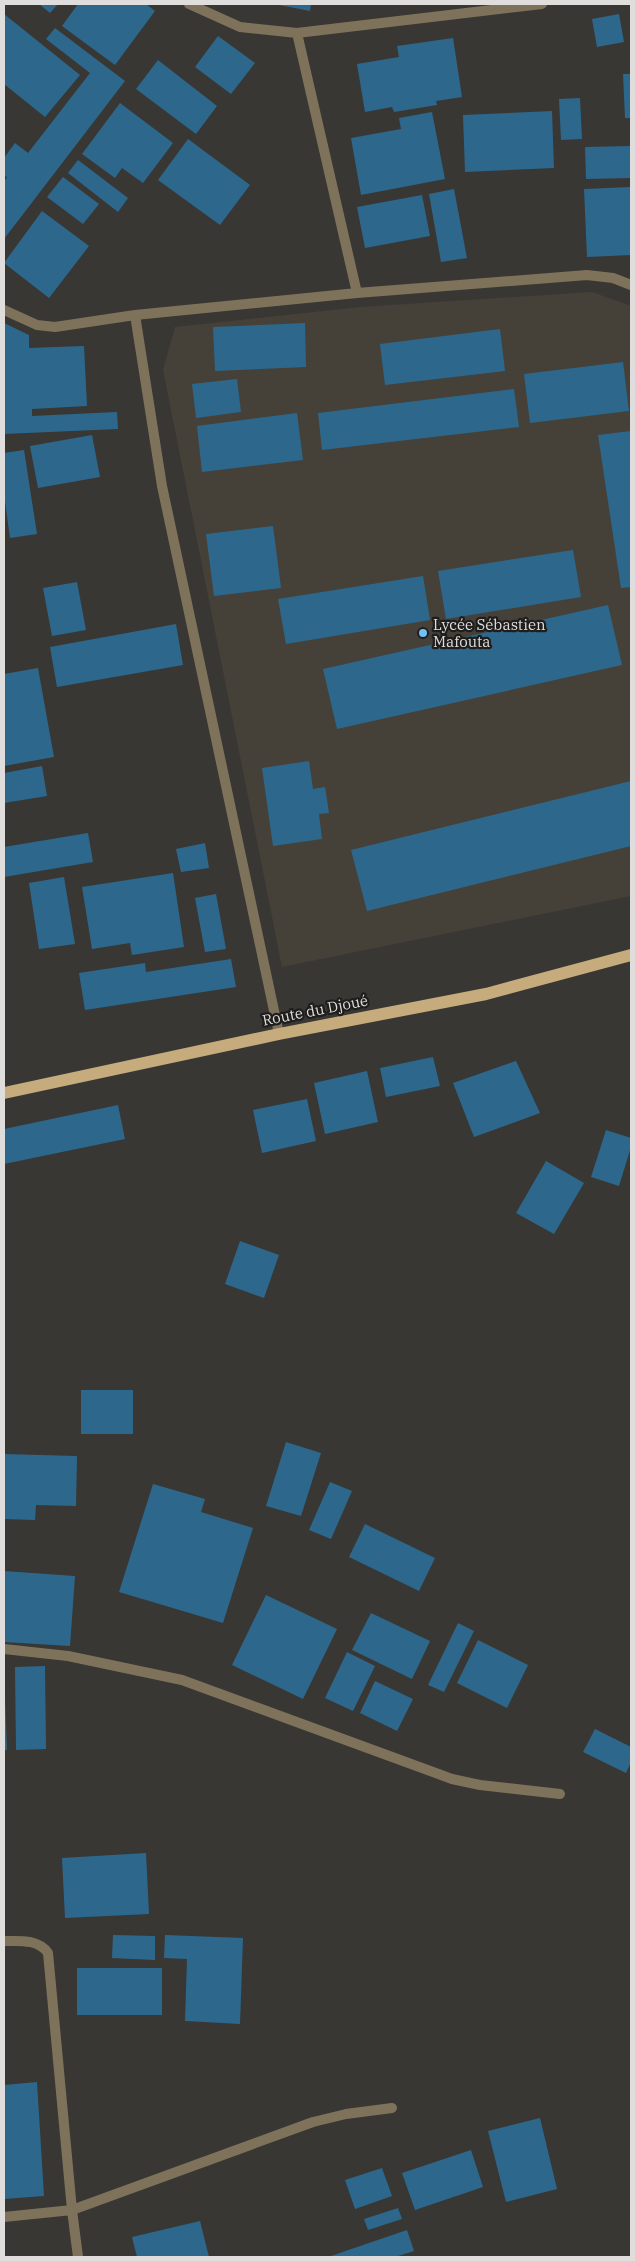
<svg xmlns="http://www.w3.org/2000/svg" width="635" height="2261" font-family="'IBM Plex Serif',serif">
  <style>
    .built { fill: #454139 }
    .building { fill: #2d688c }
    .lines { fill: none; stroke-linecap: round; stroke-linejoin: round }
    .minor { stroke: #7f725b; stroke-width: 10 }
    .primary { stroke: #c6ac7c; stroke-width: 12 }
    .poi-dot { fill: #71c1f5; stroke: #1f1e1d; stroke-width: 2 }
    .labels { text-anchor: middle; dominant-baseline: central; stroke-width: 4.5; stroke-linejoin: round; paint-order: stroke }
    .poi-label { font-size: 15px; fill: #dfdedd; stroke: #1f1e1d; text-anchor: start }
    .street-label { font-size: 15px; fill: #dfdedd; stroke: #1f1e1d }
  </style>
  <rect width="100%" height="100%" fill="#383734"/>
  <path class="built" d="M592,292L631,306V896L282,967L163,370L175,327L360,307Z"/>
  <path class="building" d="M39,4H58L50,13Z
    M78,4H146L155,11L115,65L62,26Z
    M274,4H311L310,11Z
    M4,14L80,75L45,117L4,84Z
    M619,14L624,42L597,47L592,19Z
    M55,28L125,81L4,239V182L7,177L4,175V158L15,143L28,153L90,73L46,39Z
    M218,36L255,63L231,94L195,67Z
    M453,38L462,97L436,101L437,105L394,112L392,107L365,112L357,64L399,57L397,46Z
    M158,60L217,106L196,134L136,89Z
    M623,74H631V118H625Z
    M580,98L582,139L561,140L559,99Z
    M120,103L173,143L143,183L122,168L115,178L82,154Z
    M552,111L554,168L465,172L463,115Z
    M432,112L445,179L361,195L351,138L401,129L399,118Z
    M188,139L250,185L220,225L158,180Z
    M631,146V178L586,179L585,147Z
    M78,160L128,198L118,212L68,173Z
    M63,177L99,204L83,224L47,197Z
    M631,187V255L587,257L584,189Z
    M454,189L467,258L441,262L429,194Z
    M422,195L430,236L365,248L357,207Z
    M42,211L89,246L49,298L4,263Z
    M4,323L29,335V348L84,346L87,406L32,409V416L117,412L118,429L4,434Z
    M305,323L306,367L215,371L213,327Z
    M500,329L505,371L385,385L380,344Z
    M623,362L629,411L530,423L524,374Z
    M237,379L241,412L196,418L192,384Z
    M514,389L519,427L322,450L318,413Z
    M297,413L303,460L202,472L197,426Z
    M631,431V587L621,588L598,435Z
    M92,435L100,477L38,488L30,446Z
    M24,450L37,534L10,538L4,494V453Z
    M273,526L281,588L214,596L206,534Z
    M573,550L581,597L446,619L438,571Z
    M423,576L430,620L286,644L278,599Z
    M77,582L86,630L52,636L43,588Z
    M608,605L622,665L337,729L323,669Z
    M176,624L183,665L57,687L50,647Z
    M38,668L54,757L4,766V674Z
    M309,761L313,789L325,787L329,813L319,814L322,839L273,846L262,768Z
    M42,766L47,796L4,803V773Z
    M631,781V846L367,911L351,850Z
    M88,833L93,862L4,877V847Z
    M205,843L209,868L181,872L176,849Z
    M173,873L184,947L132,955L130,943L92,949L82,887Z
    M64,877L75,944L39,949L29,883Z
    M216,894L226,949L205,952L195,898Z
    M231,959L236,987L85,1010L79,973L145,963L146,972Z
    M433,1057L440,1086L386,1097L380,1068Z
    M516,1061L540,1113L474,1137L453,1083Z
    M367,1071L378,1122L325,1134L314,1083Z
    M307,1099L316,1141L262,1153L253,1110Z
    M118,1105L125,1139L4,1164V1129Z
    M606,1130L631,1138V1147L619,1186L591,1177Z
    M546,1161L584,1183L554,1234L516,1213Z
    M240,1241L279,1255L264,1298L225,1284Z
    M81,1390H133V1434H81Z
    M286,1442L321,1453L301,1516L266,1506Z
    M4,1454L77,1456L76,1506L36,1505L35,1520L4,1519Z
    M330,1482L352,1491L331,1539L309,1530Z
    M153,1484L205,1499L201,1512L253,1528L223,1623L119,1592Z
    M365,1524L435,1558L419,1591L349,1557Z
    M4,1571L75,1576L70,1646L4,1642Z
    M266,1595L337,1629L303,1699L232,1665Z
    M371,1613L430,1641L412,1679L352,1650Z
    M458,1623L474,1631L444,1692L428,1685Z
    M478,1640L528,1665L507,1708L457,1683Z
    M347,1652L375,1666L353,1711L325,1698Z
    M45,1666L46,1749L16,1750L15,1667Z
    M375,1681L413,1699L397,1731L360,1713Z
    M4,1700H5L7,1750H4Z
    M595,1729L631,1747V1762L626,1773L583,1752Z
    M146,1853L149,1914L65,1918L62,1858Z
    M113,1935L155,1936V1960L112,1958Z
    M165,1935L243,1938L240,2024L185,2021L187,1959L164,1958Z
    M77,1968H162V2015H77Z
    M37,2082L44,2196L4,2199V2085Z
    M540,2118L557,2189L506,2202L488,2131Z
    M471,2150L483,2187L415,2210L402,2173Z
    M382,2168L392,2196L355,2209L345,2180Z
    M398,2208L402,2219L368,2230L364,2219Z
    M200,2221L209,2257H137L132,2237Z
    M407,2230L414,2251L395,2257H328Z"/>
  <g class="lines">
    <path class="minor" d="M189,4L240,27L297,33L542,4
      M297,33L357,293
      M4,310L37,325L55,327L135,315L357,293L587,275L613,278L631,285
      M135,315L162,486L279,1034
      M4,1649L68,1656L182,1680L452,1779L480,1785L560,1794
      M4,1941C20,1941 38,1939 48,1953L72,2210L78,2257
      M4,2217L72,2210L313,2122L346,2114L392,2108"/>
    <path class="primary" d="M4,1093L279,1034L486,994L631,955"/>
  </g>
  <circle class="poi-dot" cx="423" cy="633" r="5"/>
  <g class="labels">
    <g class="poi-label">
      <text x="433" y="624">Lycée Sébastien<tspan x="433" dy="17">Mafouta</tspan></text>
    </g>
    <g class="street-label">
      <text transform="translate(315 1010) rotate(-11)">Route du Djoué</text>
    </g>
  </g>
  <rect width="635" height="2261" fill="none" stroke="#dfdedd" stroke-width="10"/>
</svg>
